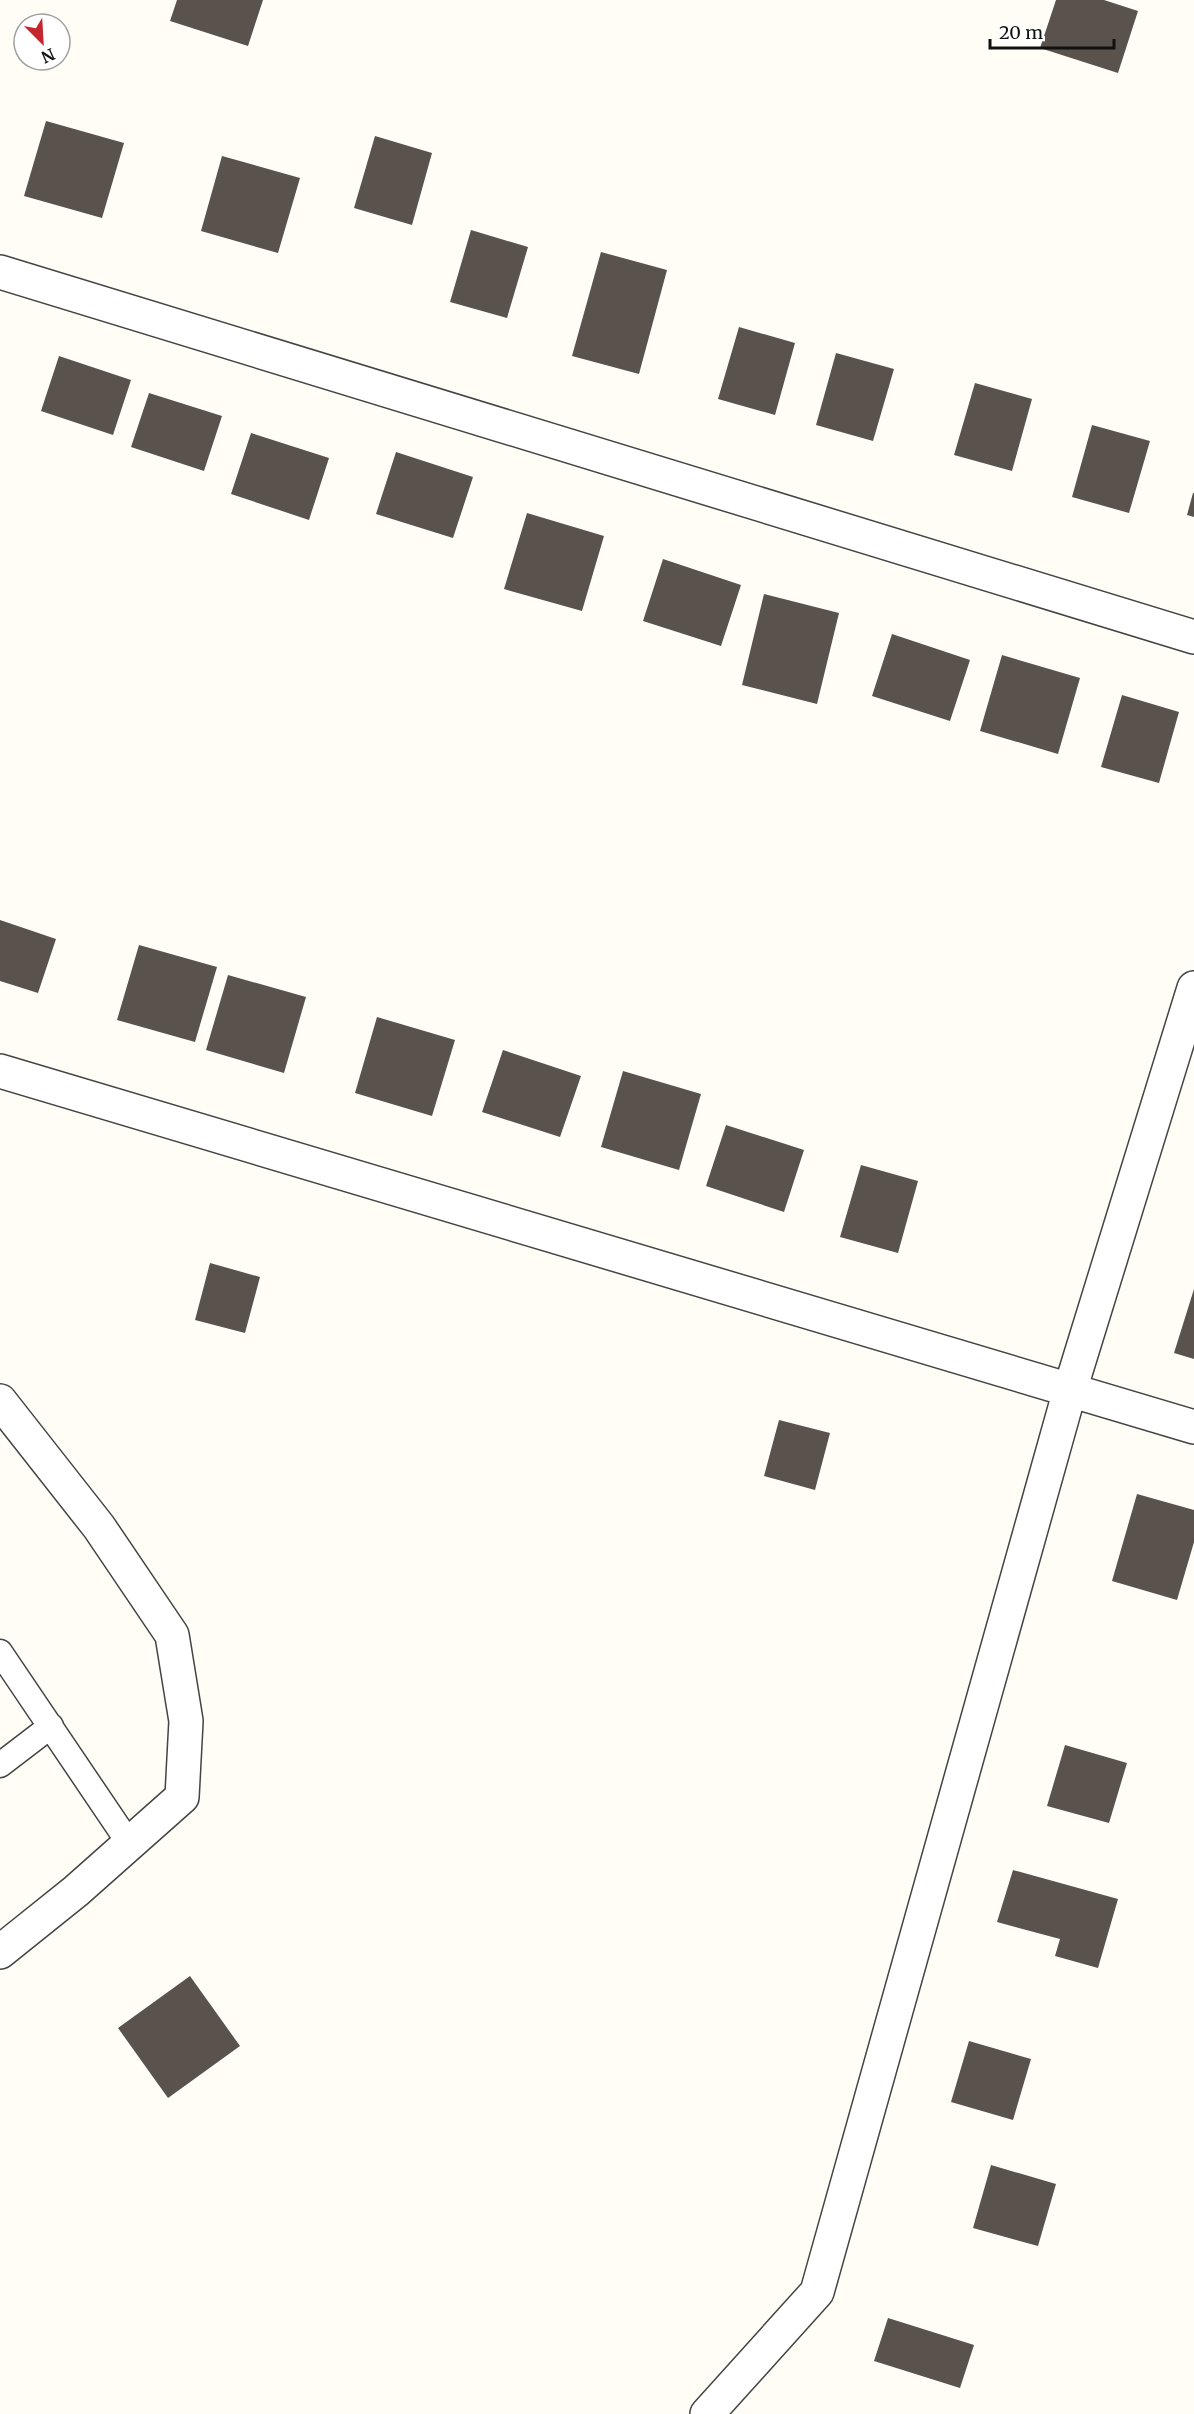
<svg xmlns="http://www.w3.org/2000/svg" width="1194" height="2414" font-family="Merriweather,serif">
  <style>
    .building { fill: #5a524d }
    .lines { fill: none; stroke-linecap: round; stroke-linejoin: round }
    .service-casing { stroke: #444; stroke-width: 27 }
    .minor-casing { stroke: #444; stroke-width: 36 }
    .service { stroke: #fff; stroke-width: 24 }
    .minor { stroke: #fff; stroke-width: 33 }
  </style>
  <rect width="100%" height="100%" fill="#fffdf5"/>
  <path class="building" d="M177,0H263L248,46L170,21Z
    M1056,0H1104L1138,11L1118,73L1040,48Z
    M46,121L124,143L102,218L24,196Z
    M375,136L432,153L412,225L354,208Z
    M222,156L300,178L278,253L201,231Z
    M471,230L528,247L507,318L450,302Z
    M601,252L667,270L639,374L572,356Z
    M739,327L795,343L775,415L718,399Z
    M836,353L894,369L873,441L816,425Z
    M59,356L131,380L113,435L41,411Z
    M975,383L1032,399L1012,471L954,455Z
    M149,393L222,416L204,471L131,447Z
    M1092,425L1150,441L1129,513L1072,497Z
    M251,433L329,458L309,520L231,494Z
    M396,452L473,477L453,538L376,514Z
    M1193,493H1194V517L1187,515Z
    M527,513L604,536L582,611L504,589Z
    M663,559L741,585L721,646L643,621Z
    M764,594L839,613L817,704L742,685Z
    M892,634L970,660L950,721L872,696Z
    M1002,655L1080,678L1058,754L980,731Z
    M1122,695L1179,712L1159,783L1101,767Z
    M0,920L56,939L38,993L0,981Z
    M139,945L217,967L195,1042L117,1020Z
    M228,975L306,997L284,1073L206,1050Z
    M377,1017L455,1040L432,1116L355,1093Z
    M503,1050L581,1076L560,1137L482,1112Z
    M623,1071L701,1094L679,1170L601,1147Z
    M726,1125L804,1150L784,1212L706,1186Z
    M861,1165L918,1181L898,1253L840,1237Z
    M210,1263L260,1277L245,1333L195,1320Z
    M1194,1289V1359L1174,1353Z
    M779,1420L830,1433L815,1490L764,1476Z
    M1137,1494L1194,1510V1542L1177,1600L1112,1581Z
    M1065,1745L1127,1763L1109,1823L1047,1806Z
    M1013,1870L1118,1899L1098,1968L1055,1956L1060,1939L997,1922Z
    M190,1976L240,2046L168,2098L118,2028Z
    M969,2041L1031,2059L1013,2120L951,2102Z
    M991,2165L1056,2184L1038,2246L973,2228Z
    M888,2318L974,2345L960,2388L874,2361Z"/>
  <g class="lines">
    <defs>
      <path id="service" d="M0,1652L129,1843
        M0,1765L51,1726"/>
      <path id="minor" d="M0,272L1194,637
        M0,1071L1194,1427
        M0,1401L99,1527L172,1635L186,1721L182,1797L76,1891L0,1952
        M707,2414L817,2292L1070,1390L1194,988"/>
    </defs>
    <use href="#service" class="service-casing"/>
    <use href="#minor" class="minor-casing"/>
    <use href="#service" class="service"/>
    <use href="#minor" class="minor"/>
  </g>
  <g transform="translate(42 42) rotate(156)"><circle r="28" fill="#ffffff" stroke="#a0a0a0" stroke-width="1.5"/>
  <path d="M0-4.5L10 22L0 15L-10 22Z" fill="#c4262e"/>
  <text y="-9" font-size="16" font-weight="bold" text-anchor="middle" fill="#111111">N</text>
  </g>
  <path d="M990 39v9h124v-9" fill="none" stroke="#111111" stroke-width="3"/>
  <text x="999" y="39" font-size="18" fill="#111111" stroke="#ffffff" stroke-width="4.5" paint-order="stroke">20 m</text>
</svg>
